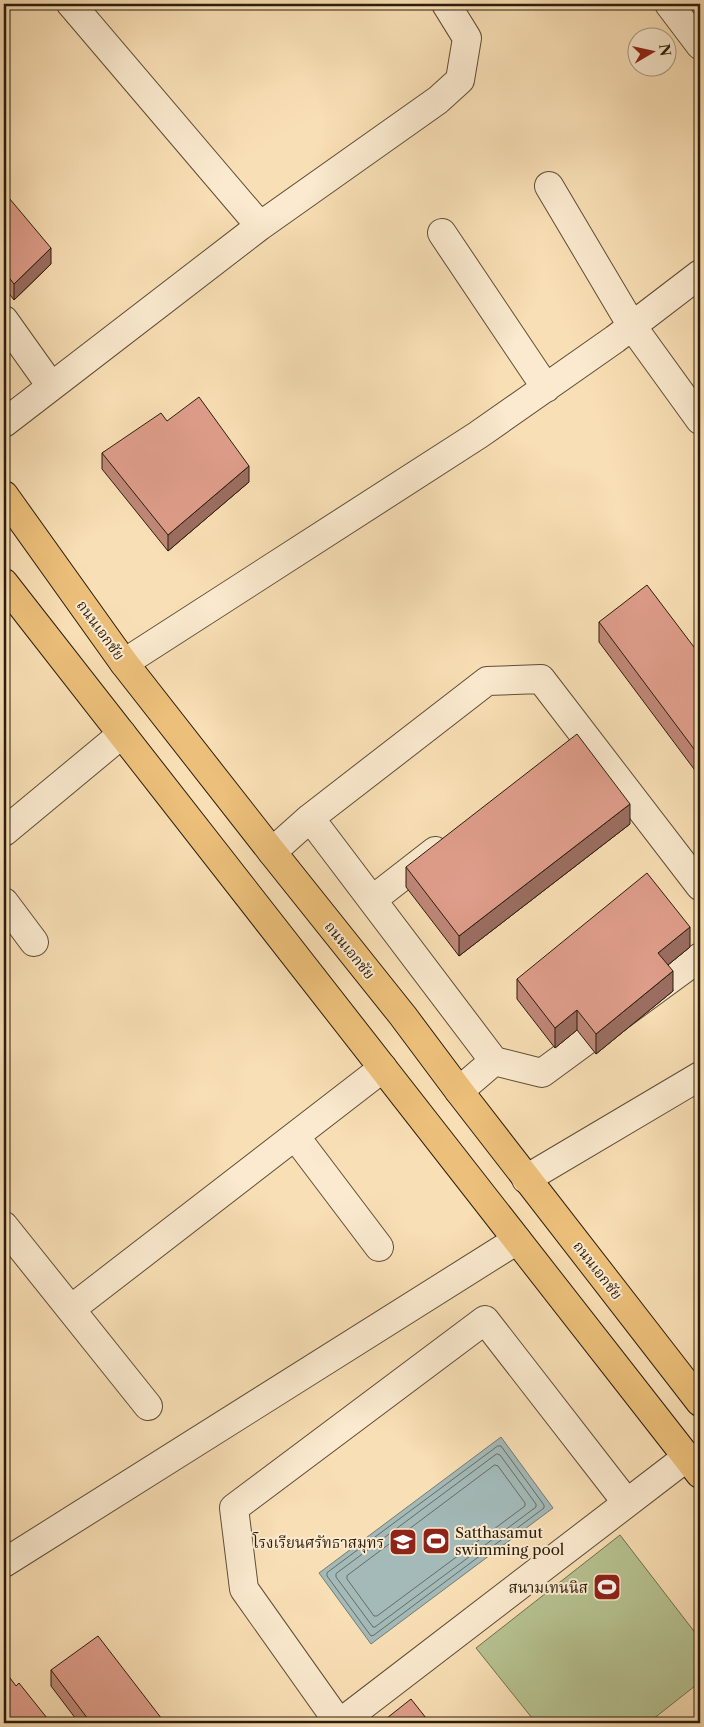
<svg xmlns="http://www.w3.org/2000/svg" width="704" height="1727" font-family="'Libre Caslon Text','Noto Serif Thai',serif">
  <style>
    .grass { fill: #b7c392; stroke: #71704f }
    .water { fill: #a3bab9; stroke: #737b74 }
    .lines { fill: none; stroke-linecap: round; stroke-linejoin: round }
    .shore { stroke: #676c62; stroke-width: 1 }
    .minor-casing { stroke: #5e4e36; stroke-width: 30 }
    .major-casing { stroke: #2b1d0c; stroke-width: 30 }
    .minor { stroke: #fbeacf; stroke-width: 28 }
    .major { stroke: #ecc07a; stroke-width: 28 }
    .wall { fill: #bf8777; stroke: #2b1d0c }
    .shaded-wall { fill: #9b6e61; stroke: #2b1d0c }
    .building { fill: #de9d8a; stroke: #2b1d0c }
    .labels { text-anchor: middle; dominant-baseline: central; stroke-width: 4; stroke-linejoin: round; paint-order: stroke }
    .street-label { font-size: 15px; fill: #2b1d0c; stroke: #fbeacf }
    .poi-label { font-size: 15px; fill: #2b1d0c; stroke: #fbeacf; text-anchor: end }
  </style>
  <rect width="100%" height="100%" fill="#f9dfb5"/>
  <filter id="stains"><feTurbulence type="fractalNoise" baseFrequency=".004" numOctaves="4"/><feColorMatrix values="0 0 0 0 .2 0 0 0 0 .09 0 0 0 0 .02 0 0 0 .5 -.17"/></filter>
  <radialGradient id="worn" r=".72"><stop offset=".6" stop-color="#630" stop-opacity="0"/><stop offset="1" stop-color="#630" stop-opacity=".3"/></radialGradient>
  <path class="grass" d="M620,1535L700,1639V1682L648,1723H536L476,1648Z"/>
  <path class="water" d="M501,1437L553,1508L371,1644L319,1573Z"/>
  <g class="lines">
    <path class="shore" d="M498,1446H501L544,1505V1508L374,1635L371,1636L327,1576V1573Z
      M497,1454L500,1455L536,1504V1507L375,1627H373L336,1577V1574Z
      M495,1465L498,1466L525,1503V1506L377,1616H374L347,1579V1576Z"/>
    <defs>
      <path id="minor" d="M71,4L260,226
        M669,4L700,45
        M549,186L632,326L700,420
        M442,233L546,388
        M4,320L51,386
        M4,423L260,226L438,100L460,80L467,38L446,4
        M124,663L478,435L615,339L700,274
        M310,818L494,1061
        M4,832L122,734
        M272,852L310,818L487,681L541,679L700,886
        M372,900L435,851
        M4,902L34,942
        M459,1091L494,1061L542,1073L700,957
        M295,1136L379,1247
        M526,1179L700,1076
        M4,1226L148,1406
        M71,1309L383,1068
        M4,1563L517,1240
        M339,1723L244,1589L234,1508L485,1320L627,1503
        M340,1723L687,1457"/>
      <path id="major" d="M4,495L124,663L272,852L403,1016L459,1091L700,1402
        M4,583L700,1474"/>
    </defs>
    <use href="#minor" class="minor-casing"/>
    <use href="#major" class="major-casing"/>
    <use href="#minor" class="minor"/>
    <use href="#major" class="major"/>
  </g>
  <path class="wall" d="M4,192L51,264L14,300L4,287Z
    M167,421L249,482L168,551L102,469V453Z
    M599,622L700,655V777L599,642Z
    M630,824L459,956L406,887V867Z
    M690,947L668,965L673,991L596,1054L577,1030L555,1048L517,999V979Z
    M51,1670L165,1723H79L51,1686Z
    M387,1718L430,1723H387Z"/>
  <path class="shaded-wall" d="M51,248V264L14,300V284Z
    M249,466V482L168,551V535Z
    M630,804V824L459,956V936Z
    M690,927V947L658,973V953Z
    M673,971V991L596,1054V1034Z
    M577,1010V1030L555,1048V1028Z"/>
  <path class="building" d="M4,192L51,248L14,284L4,271Z
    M199,397L249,466L168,535L102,453L161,413L167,421Z
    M647,585L700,655V757L599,622Z
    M577,734L630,804L459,936L406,867Z
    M647,873L690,927L658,953L673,971L596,1034L577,1010L555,1028L517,979Z
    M98,1636L165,1723H91L51,1670Z
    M4,1670L16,1686L19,1683L51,1723H4Z
    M411,1699L430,1723H391L387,1718Z"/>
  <defs>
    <symbol id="stadium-square" viewBox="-11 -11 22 22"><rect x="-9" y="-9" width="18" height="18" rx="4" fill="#8f2418" stroke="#fbeacf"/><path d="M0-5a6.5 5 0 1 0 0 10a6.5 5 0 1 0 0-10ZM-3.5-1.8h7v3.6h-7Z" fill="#fff"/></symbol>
    <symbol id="school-square" viewBox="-11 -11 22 22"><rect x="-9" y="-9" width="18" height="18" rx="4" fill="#8f2418" stroke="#fbeacf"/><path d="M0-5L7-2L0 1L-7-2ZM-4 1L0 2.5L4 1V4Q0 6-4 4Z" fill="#fff"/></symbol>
  </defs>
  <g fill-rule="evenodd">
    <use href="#stadium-square" x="420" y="1525" width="32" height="32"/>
    <use href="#school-square" x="387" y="1526" width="32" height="32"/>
    <use href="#stadium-square" x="591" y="1571" width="32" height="32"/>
  </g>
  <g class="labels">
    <g class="street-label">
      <text transform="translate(101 630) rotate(54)">ถนนเอกชัย</text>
      <text transform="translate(350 950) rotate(51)">ถนนเอกชัย</text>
      <text transform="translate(598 1270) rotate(52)">ถนนเอกชัย</text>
    </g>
    <g class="poi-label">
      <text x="455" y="1532" text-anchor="start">Satthasamut<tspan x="455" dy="17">swimming pool</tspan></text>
      <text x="384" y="1542">โรงเรียนศรัทธาสมุทร</text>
      <text x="588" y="1587">สนามเทนนิส</text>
    </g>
  </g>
  <rect width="704" height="1727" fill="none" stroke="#f9dfb5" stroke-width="20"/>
  <rect x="5" y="5" width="694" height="1717" fill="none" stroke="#2b1d0c" stroke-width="2.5"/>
  <rect x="10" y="10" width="684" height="1707" fill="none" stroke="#2b1d0c"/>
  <g transform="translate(652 52) rotate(81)"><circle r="24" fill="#fbeacf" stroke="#a89881"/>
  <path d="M0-4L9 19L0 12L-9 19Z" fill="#8f2418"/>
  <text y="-8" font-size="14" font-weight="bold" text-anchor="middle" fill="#2b1d0c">N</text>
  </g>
  <rect width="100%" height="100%" filter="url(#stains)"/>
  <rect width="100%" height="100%" fill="url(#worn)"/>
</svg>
